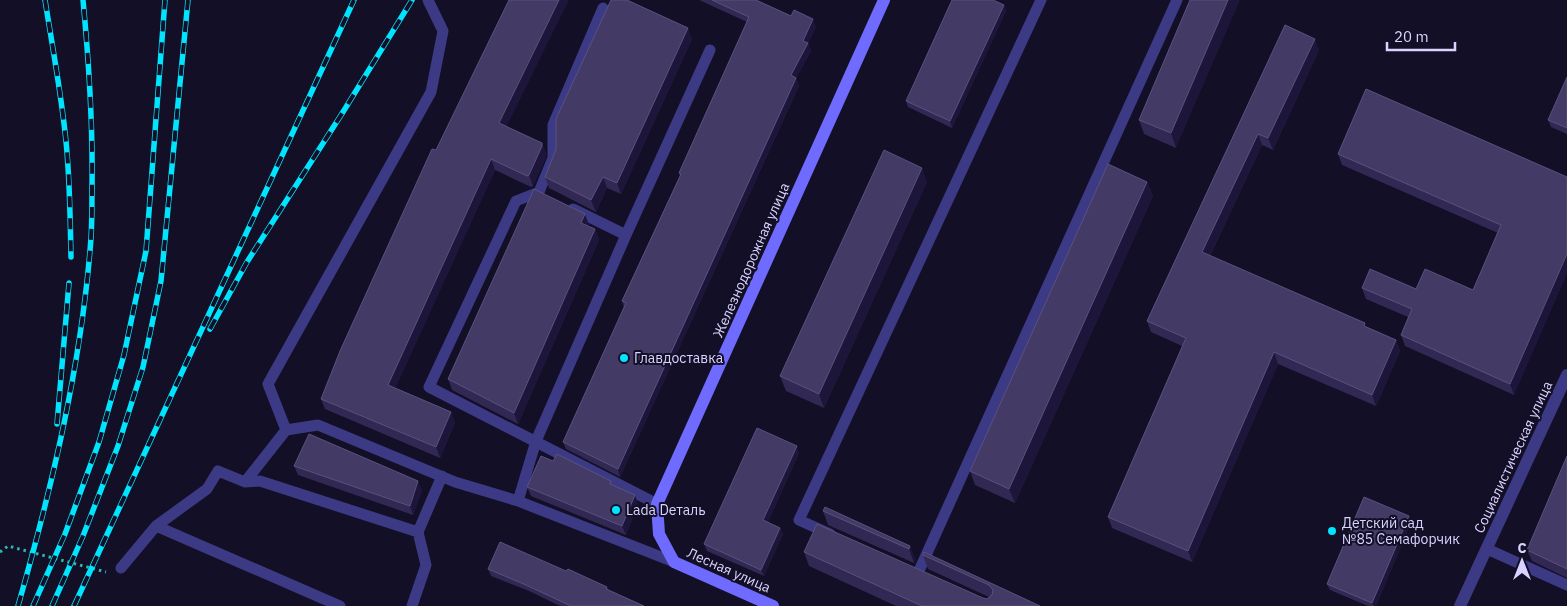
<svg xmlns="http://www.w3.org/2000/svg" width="1567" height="606" font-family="'IBM Plex Sans',sans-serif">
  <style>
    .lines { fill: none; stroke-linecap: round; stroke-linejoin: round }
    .path { stroke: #2fb8b0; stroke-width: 3; stroke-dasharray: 2.5 4; stroke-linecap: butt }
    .service { stroke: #3d3a85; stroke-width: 11 }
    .tertiary { stroke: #3d3a85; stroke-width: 12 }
    .secondary { stroke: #6f6bff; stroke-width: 12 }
    .rail-casing { stroke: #00e5ff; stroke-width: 5.5 }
    .rail { stroke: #130f26; stroke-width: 4; stroke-dasharray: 11; stroke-linecap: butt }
    .wall { fill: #312854 }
    .shaded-wall { fill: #1d163a }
    .building { fill: #433a66; stroke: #5a527e }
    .poi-dot { fill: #00e5ff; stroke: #130f26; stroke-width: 2 }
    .labels { text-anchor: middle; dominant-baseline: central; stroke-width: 4; stroke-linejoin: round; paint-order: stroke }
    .street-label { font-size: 14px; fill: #d9d4ff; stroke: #130f26 }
    .poi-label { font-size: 14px; fill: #d9d4ff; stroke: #130f26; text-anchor: start }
  </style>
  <rect width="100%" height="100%" fill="#130f26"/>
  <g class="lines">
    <path class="path" d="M0,552L8,546L106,572"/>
    <path class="service" d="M428,0L443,31L431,92L268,384L286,430L318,425L455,482L518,501L674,562
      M603,8L553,125V158L539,192L516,201L429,387L657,504
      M573,209L626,235L710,50
      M245,482L286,430
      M518,501L536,441L626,235
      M156,526L207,489L218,471L245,482L260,481L418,532
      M830,534L799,520L1041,0
      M1487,549L1567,585
      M121,568L156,526L340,606
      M918,573L1177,0
      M412,606L426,565L418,532L442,476"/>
    <path class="tertiary" d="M1460,606L1567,375"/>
    <path class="secondary" d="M773,606L674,562L659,534L657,504L884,0"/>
    <defs>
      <path id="rail" d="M45,0C52,44 60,87 65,132C70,173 70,215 71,257
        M210,329L247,262L343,112L412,0
        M57,424L69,283
        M18,606C52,487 82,362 91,238C92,222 92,206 92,189C93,126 89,63 83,0
        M33,606L65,534L99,442L124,355L146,251L165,0
        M52,606L83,536L118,446L143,367L161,281L188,0
        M74,606L354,0"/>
    </defs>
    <use href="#rail" class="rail-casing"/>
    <use href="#rail" class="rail"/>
  </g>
  <path class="wall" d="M699,0H756L816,27L808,43L811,51L796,78L799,86L620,477L566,449L563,442L624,308L622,301L680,176L679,173L747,22Z
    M1190,0L1176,148L1144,134L1139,120Z
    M1004,5L1006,11L952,128L908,107L906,101Z
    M1285,25L1319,50L1273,150L1262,145L1210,256L1396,340L1400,351L1376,406L1278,364L1192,562L1112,528L1108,517L1182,346L1151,332L1147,321Z
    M692,39L621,194L607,188L596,212L549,188L545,177Z
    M1567,77V134L1551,127L1548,120Z
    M507,127L542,143L546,154V157L533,186L531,187L495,170L395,388L451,412L455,423L440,458L325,409L321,399L436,150Z
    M1338,154L1567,177L1514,395L1405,346L1401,335L1408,317L1366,299L1362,288L1473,290L1498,233L1342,165Z
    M927,182L824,408L786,391L780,376Z
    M1147,182L1153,196L1015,503L975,485L970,471Z
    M589,225V226L595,229L599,240L518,424L452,390L448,379Z
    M799,453L768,522L780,528L783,534L764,576L707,551L704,544Z
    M1567,456V578L1532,561L1527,550Z
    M294,466L422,490L413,515L298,475Z
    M612,485L638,504L626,535L531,496L527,487Z
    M823,511L910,546L915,560L914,563L828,525Z
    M1409,516L1411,522L1376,606H1368L1330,590L1327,584Z
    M804,552L983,598L987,599L989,597L928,569L923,555L1040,606H896L809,566Z
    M488,569L566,571L607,587L608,589L644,606H560L529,591L491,576Z"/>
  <path class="shaded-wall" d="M559,0H569L503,134L499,123Z
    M1228,0H1240L1176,148L1171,133Z
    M1004,5L1006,11L952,128L950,121Z
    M813,19L816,27L807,47L808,43L811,51L794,83L791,75L803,41Z
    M688,28L692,39L621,194L617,183Z
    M1315,39L1319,50L1273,150L1268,138Z
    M796,78L799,86L620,477L618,469Z
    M1258,134L1262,145L1206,264L1202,252Z
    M542,143L546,154V157L533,186L529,175Z
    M491,159L495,170L392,396L388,385Z
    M922,168L927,182L824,408L819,394Z
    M603,177L607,188L596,212L591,200Z
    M1147,182L1153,196L1015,503L1009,489Z
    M585,214L589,225L585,234L581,223Z
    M595,229L599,240L518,424L514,413Z
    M1567,254V274L1514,395L1510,384Z
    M1396,340L1400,351L1376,406L1372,395Z
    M1274,352L1278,364L1192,562L1188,551Z
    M451,412L455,423L440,458L436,447Z
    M797,446L799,453L766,527L763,520Z
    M418,481L422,490L413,515L410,506Z
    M635,495L638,504L626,535L622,526Z
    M1409,516L1411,522L1376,606H1374L1372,603Z
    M780,528L783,534L764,576L761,570Z
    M910,546L915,560L914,563L909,549Z"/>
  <path class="building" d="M509,0H559L499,123L542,143V146L529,175L527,176L491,159L388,385L451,412L436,447L321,399L340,351L432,149L436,150Z
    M611,0H627L688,28L617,183L603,177L591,200L545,177L556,149V119Z
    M712,0H756L791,16L794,10L813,19L803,41L808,43L791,75L796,78L618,469L563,442L626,303L622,301L681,174L679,173L749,17Z
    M952,0H993L1004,5L950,121L906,101Z
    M1190,0H1228L1171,133L1139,120Z
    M1285,25L1315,39L1268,138L1258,134L1202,252L1365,323L1364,326L1396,340L1372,395L1274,352L1188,551L1108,517L1186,338L1147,321Z
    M1567,77V128L1548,120Z
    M1366,89L1567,177V254L1510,384L1401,335L1412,309L1362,288L1370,269L1416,289L1425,269L1473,290L1501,225L1338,154Z
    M884,150L922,168L819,394L780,376Z
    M1108,164L1147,182L1009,489L970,471Z
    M534,189L585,214L581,223L595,229L514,413L448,379Z
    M757,428L797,446L763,520L780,528L761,570L704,544Z
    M309,434L418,481L410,506L294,466Z
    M557,454L611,481L610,484L635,495L622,526L527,487L541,456L553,461Z
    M1567,456V569L1527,550Z
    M1364,497L1409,516L1372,603L1327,584Z
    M825,507L910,546L909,549L823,511Z
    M817,524L983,598L987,599L992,595L993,590L989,585L923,555L924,552L1040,606H922L804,552Z
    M500,542L566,571L568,569L607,587L606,589L644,606H571L526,585L488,569Z"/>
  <g class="poi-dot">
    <circle cx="624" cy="358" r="5"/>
    <circle cx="616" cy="510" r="5"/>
    <circle cx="1332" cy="531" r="5"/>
  </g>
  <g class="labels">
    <g class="street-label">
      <text transform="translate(751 260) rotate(-66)">Железнодорожная улица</text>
      <text transform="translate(1513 457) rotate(-65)">Социалистическая улица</text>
      <text transform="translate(729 570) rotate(24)">Лесная улица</text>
    </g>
    <g class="poi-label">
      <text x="634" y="358">Главдоставка</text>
      <text x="626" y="510">Lada Dеталь</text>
      <text x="1342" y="523">Детский сад<tspan x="1342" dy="16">№85 Семафорчик</tspan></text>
    </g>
  </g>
  <g transform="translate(1522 561)" stroke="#130f26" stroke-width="4" paint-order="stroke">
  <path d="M0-4L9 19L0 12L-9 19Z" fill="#d9d4ff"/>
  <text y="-8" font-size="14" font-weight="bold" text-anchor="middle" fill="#d9d4ff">С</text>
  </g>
  <path d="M1387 42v8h68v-8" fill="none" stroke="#d9d4ff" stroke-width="2.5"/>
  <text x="1394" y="42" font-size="15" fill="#d9d4ff" stroke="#130f26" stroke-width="4" paint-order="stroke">20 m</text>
</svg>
